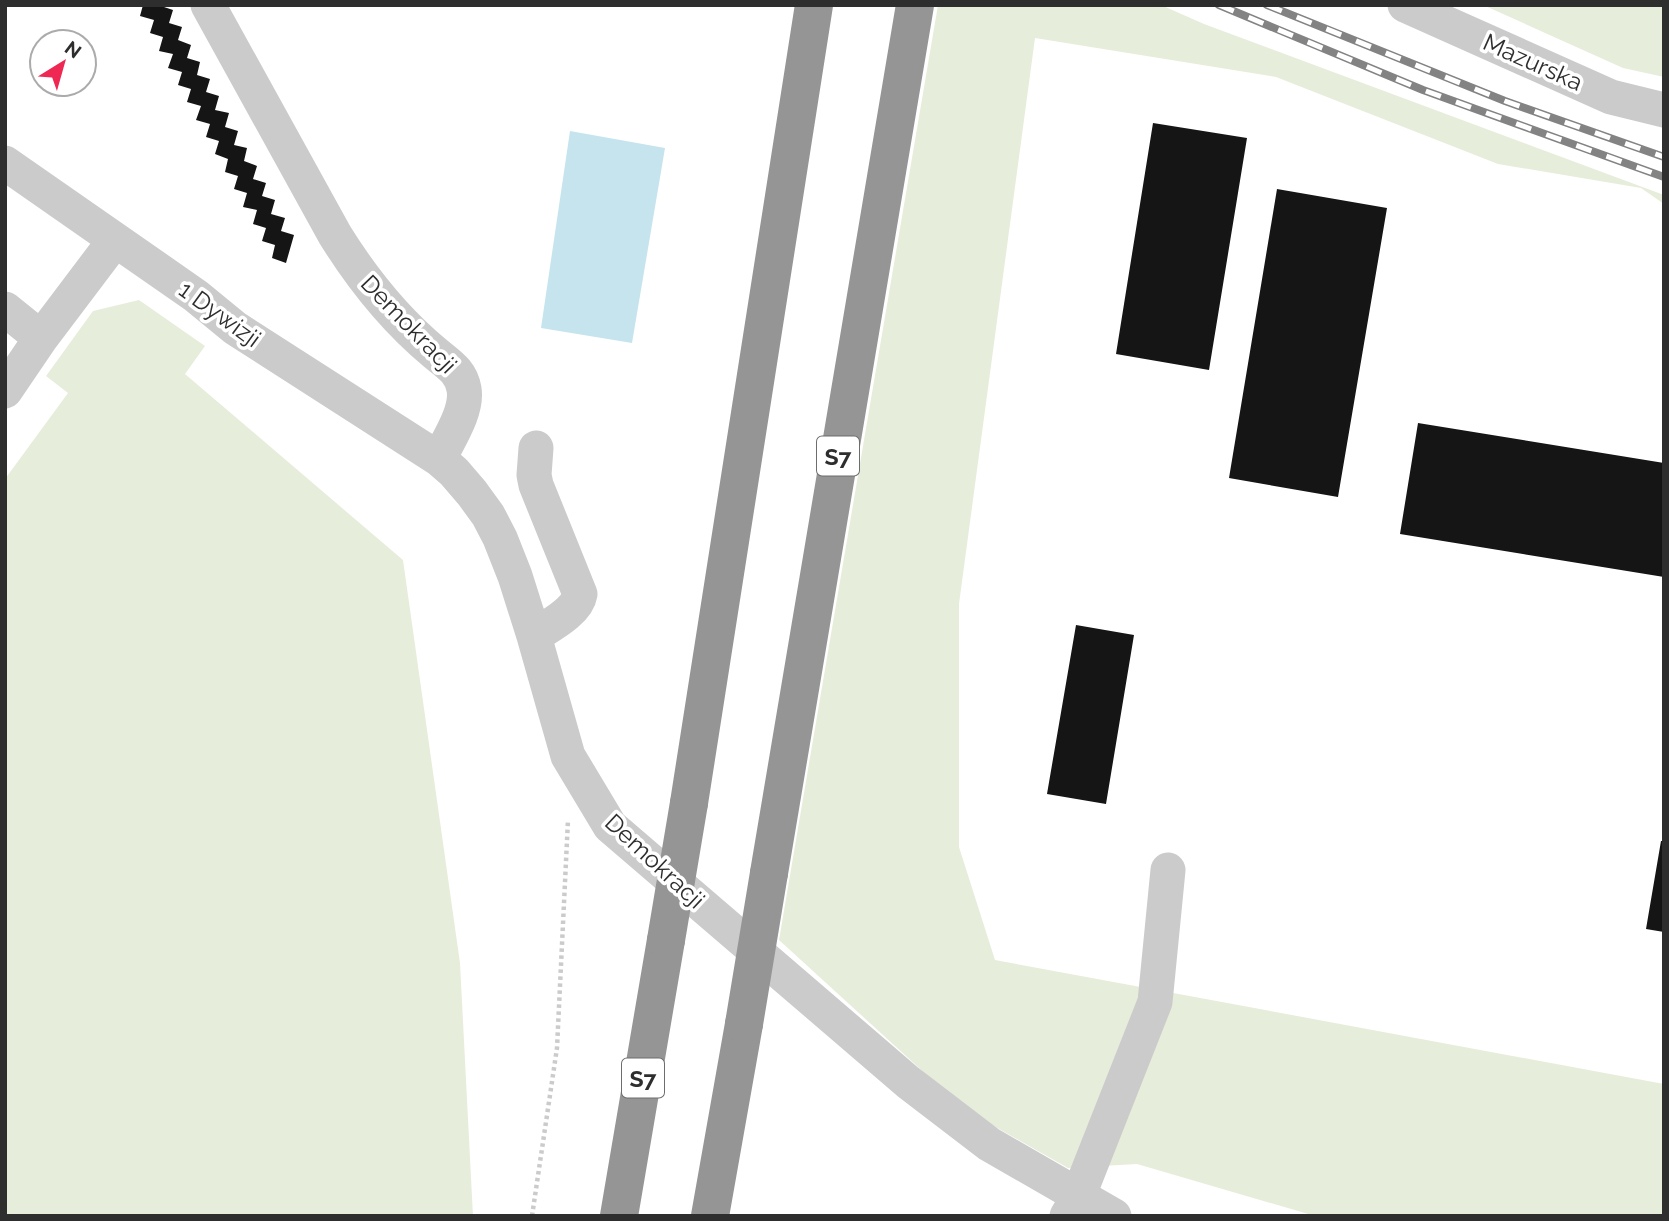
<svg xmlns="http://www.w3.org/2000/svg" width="1669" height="1221" font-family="Raleway,sans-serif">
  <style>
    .green { fill: #e7eddb }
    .water { fill: #c6e4ee }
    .building { fill: #151515 }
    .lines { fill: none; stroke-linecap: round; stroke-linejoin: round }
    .path { stroke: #cbcbcb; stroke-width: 4.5; stroke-dasharray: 3.5 3.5; stroke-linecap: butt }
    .minor { stroke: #cbcbcb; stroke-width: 35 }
    .highway { stroke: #959595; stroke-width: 38 }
    .rail-casing { stroke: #838383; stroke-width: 8 }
    .rail { stroke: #fff; stroke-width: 5; stroke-dasharray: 16; stroke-linecap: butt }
    .highway-bridge { stroke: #959595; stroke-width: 38 }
    .labels { text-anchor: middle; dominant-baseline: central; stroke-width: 7; stroke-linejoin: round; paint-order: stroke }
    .shield { fill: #fff; stroke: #6d6d6d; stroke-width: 2 }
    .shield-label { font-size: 23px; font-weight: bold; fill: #2e2e2e }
    .street-label { font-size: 24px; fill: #2e2e2e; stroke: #fff }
  </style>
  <rect width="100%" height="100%" fill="#fff"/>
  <path class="green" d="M938,5H1161L1204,24L1664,195V204L1641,188L1498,164L1276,77L1035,38L959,604V847L995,960L1664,1084V1216H1315L1137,1164L1068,1168L964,1109L779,940Z
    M1483,5H1664V77L1623,68Z
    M139,300L205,346L185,374L403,560L460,963L473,1216H5V479L68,393L46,376L93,311Z"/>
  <path class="water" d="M570,131L665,148L632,343L541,328Z"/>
  <path class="building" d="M143,5H158L173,10L169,23L182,27L178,40L191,45L187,58L200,62L197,75L210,79L206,92L219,96L215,110L229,113L225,127L238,131L234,145L247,148L244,161L257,166L253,179L266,183L262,196L275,200L271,214L285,218L281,231L294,235L286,263L272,258L275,245L262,241L266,228L253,224L257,210L243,207L247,193L234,189L238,176L225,172L228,159L215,154L219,141L206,137L210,124L196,120L201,106L187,102L191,89L178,85L182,72L168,68L173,54L159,51L163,37L150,33L154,20L140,16Z
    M1153,123L1247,138L1209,370L1116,354Z
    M1277,189L1387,208L1338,497L1229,478Z
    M1418,423L1664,463V577L1400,534Z
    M1076,625L1134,635L1106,804L1047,794Z
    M1661,841H1664V932L1646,929Z"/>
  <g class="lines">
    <path class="path" d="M532,1216L557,1048L568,820"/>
    <path class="minor" d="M208,5L335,235C363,280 394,319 435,353C448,364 461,371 464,389C468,411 448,440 439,459L454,472L472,493L488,515L500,538L515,576L534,636L568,756L610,826L908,1082L989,1144L1114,1216
      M1405,5L1611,97L1664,110
      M5,163L196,296L235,328L439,459
      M5,309L41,338L115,240
      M5,391L41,338
      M534,636C549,626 577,612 580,594L536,485L534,475L536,448
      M1067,1216L1078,1197L1155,1002L1168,870"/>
    <path class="highway" d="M689,803L814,5
      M769,873L915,5
      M619,1216L666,940
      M710,1216L744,1024"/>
    <defs>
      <path id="rail" d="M1219,5L1423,90L1664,177
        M1267,5L1505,101L1664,157"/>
    </defs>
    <use href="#rail" class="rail-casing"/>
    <use href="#rail" class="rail"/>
    <path class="highway-bridge" d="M666,940L689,803
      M744,1024L769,873"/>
  </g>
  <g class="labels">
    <g class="shield">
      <rect x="817" y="436.5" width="42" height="39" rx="5"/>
      <rect x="622" y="1058.5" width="42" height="39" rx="5"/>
    </g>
    <g class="shield-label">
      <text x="838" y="456">S7</text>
      <text x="643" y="1078">S7</text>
    </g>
    <g class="street-label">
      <text transform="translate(1533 62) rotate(24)">Mazurska</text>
      <text transform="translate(220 314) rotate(36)">1 Dywizji</text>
      <text transform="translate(409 324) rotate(46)">Demokracji</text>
      <text transform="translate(655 861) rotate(43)">Demokracji</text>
    </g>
  </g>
  <rect width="1669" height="1221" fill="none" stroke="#2e2e2e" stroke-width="14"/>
  <g transform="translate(63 63) rotate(37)"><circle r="33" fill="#ffffff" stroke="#ababab" stroke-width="2"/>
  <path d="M0-5L12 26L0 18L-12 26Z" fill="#ef2753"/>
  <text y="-10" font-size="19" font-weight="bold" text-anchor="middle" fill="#2e2e2e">N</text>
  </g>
</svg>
